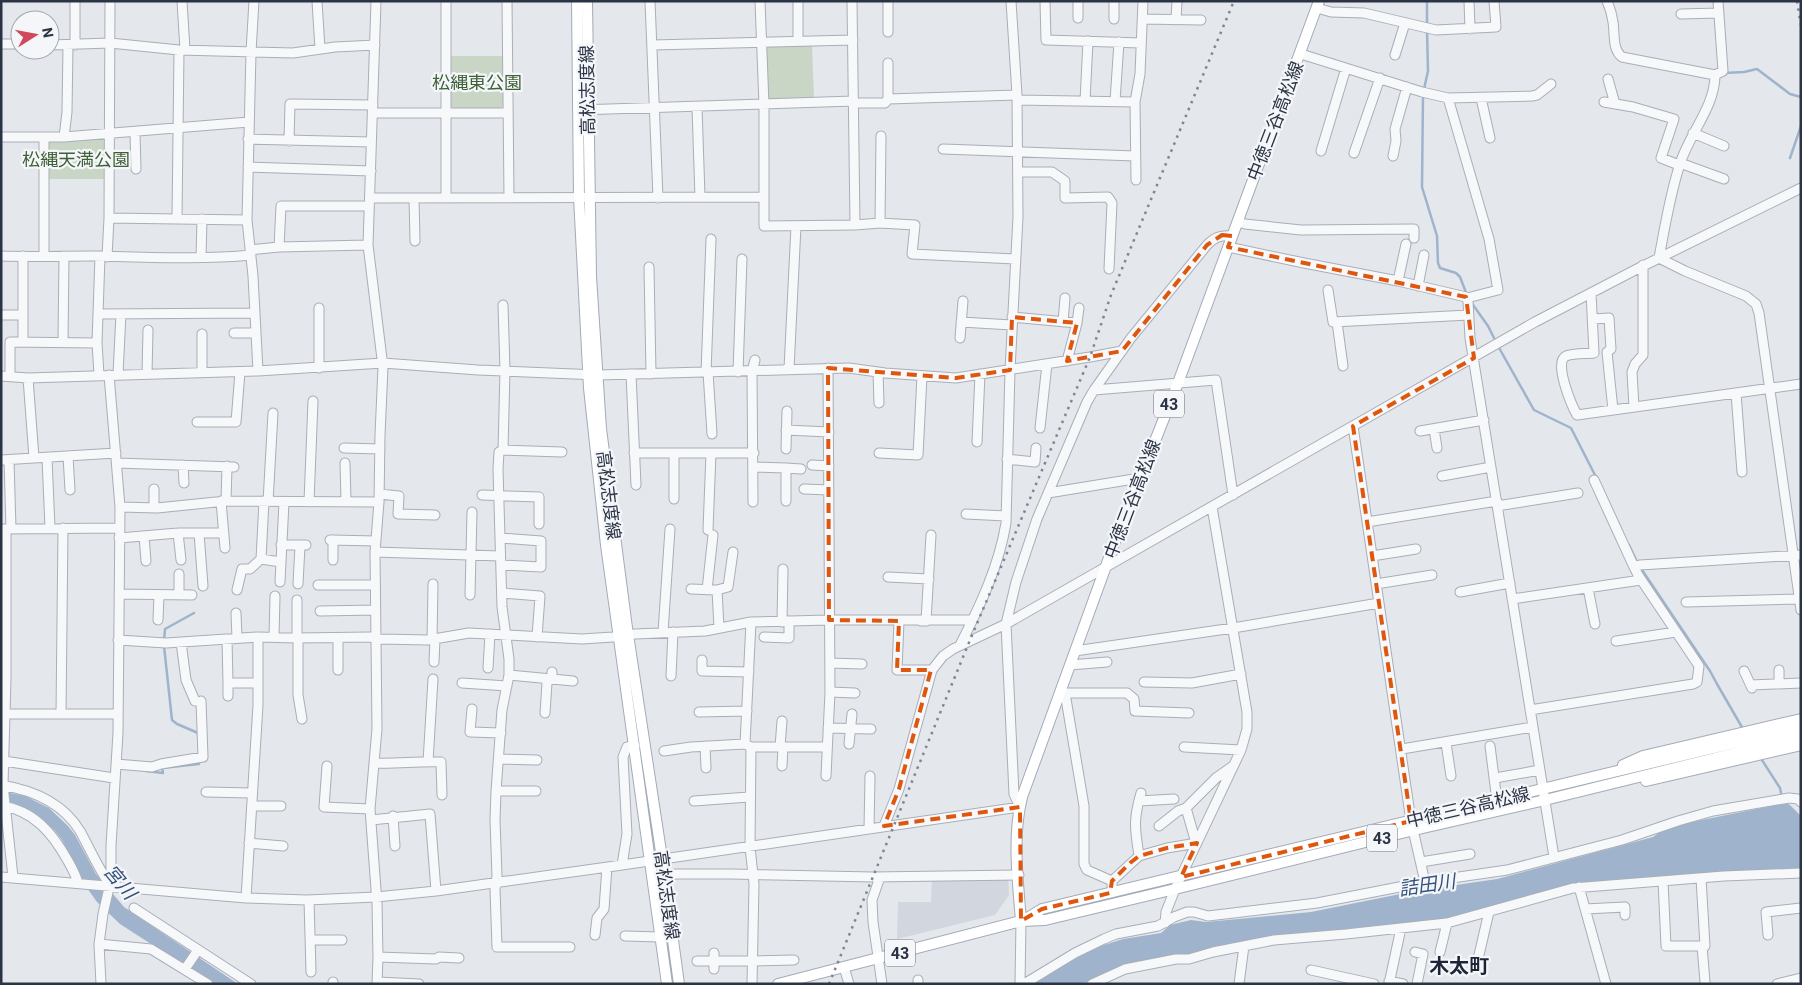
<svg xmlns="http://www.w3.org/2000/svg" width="1802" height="985" font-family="Roboto,'Noto Sans JP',sans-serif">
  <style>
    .built { fill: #d2d6de }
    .green { fill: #c9d6c5 }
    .water { fill: #9fb4cc }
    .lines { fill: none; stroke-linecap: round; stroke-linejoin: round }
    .stream { stroke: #9fb4cc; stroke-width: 2.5 }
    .minor-casing { stroke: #a9aeb7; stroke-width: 11 }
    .major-casing { stroke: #a3abb8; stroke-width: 12 }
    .minor { stroke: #f7f8fa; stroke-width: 9 }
    .major { stroke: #fff; stroke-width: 10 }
    .rail { stroke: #7d8696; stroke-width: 2.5; stroke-dasharray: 2.5 5; stroke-linecap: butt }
    .marked { fill: none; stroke: #df570f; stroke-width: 4; stroke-dasharray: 10 6; stroke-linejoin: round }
    .labels { text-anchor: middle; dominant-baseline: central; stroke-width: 4.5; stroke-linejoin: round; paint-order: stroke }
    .shield { fill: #f4f6f9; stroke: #676e7b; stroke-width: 1 }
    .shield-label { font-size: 16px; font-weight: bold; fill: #2b3445 }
    .park-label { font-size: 18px; fill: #3f6138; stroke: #f4f6f9 }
    .street-label { font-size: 18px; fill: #2b3445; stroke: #f4f6f9 }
    .water-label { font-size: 19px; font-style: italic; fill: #34527a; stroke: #f4f6f9 }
    .quarter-label { font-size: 20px; font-weight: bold; fill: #1d2536; stroke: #f4f6f9 }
  </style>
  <rect width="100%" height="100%" fill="#e4e7ec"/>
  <path class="built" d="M1008,876L1009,895L995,915L897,939L898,902H931L932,877Z"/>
  <path class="green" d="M812,45L814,98L769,99L766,97L765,49L768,46Z
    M450,56H503L504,104L501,108H453L450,105Z
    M50,140H103L106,143L105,179H47V144Z"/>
  <path class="water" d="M1,791L25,796L49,808L68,826L75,835L96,874L124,907L238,984H213L120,924L97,902L87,888L62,840L55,831L44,821L24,808L1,801Z
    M1786,803L1790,805L1801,816V871L1573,886L1446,920L1192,955L1118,968L1095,977L1083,984H1029L1070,961L1101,946L1123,939L1161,933L1170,925L1191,920L1206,922L1311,912L1415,891L1497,879L1653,837L1667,827Z"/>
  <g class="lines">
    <path class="stream" d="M1427,1V25
      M1724,73L1744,72L1757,69L1790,94L1801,97
      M1424,89L1428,71L1427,30
      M1423,95L1422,187L1437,236L1438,263L1440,268L1456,273L1460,277L1467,295
      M1790,158L1801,126
      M1471,302L1488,326L1496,342
      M1498,346L1534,410L1571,428L1597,479
      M1629,545L1637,562
      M1640,567L1710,671L1717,684L1743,729
      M164,641L165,629L194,613
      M164,646L172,720L177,724L198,733V735
      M1760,757L1780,788L1782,798
      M146,771L163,773L162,768L199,764"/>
    <defs>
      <path id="minor" d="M75,1V45
        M182,1L185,50
        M254,1L251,52L247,220L253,276L258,371
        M317,1L320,49
        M376,1L368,245L383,367L380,435L379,502L375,552L377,729L370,809L377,903L378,957L377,984
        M446,1V197
        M507,1L509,197
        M650,1L658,198
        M760,1L764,105V226L855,225L852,1
        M798,1V41
        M888,1V32
        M1045,1L1046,40L1141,43
        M1469,1L1470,29
        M1607,1C1610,8 1612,15 1613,22C1615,34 1612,49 1622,57L1715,75L1723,71L1718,1
        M1317,8L1331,12L1364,13L1436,30L1496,27L1494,1
        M1681,14L1719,13
        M1078,18V1
        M1114,19V1
        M1143,19L1201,20
        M1176,20L1177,1
        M1,44H20
        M50,45L110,43L179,50L293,53L335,47L375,45
        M652,45L853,40
        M1301,54L1422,92L1448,98L1532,96L1537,95L1551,84
        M1395,55L1405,23
        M1715,75C1715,107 1689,134 1680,164C1670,194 1665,226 1659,258L1685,271L1746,296L1756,304L1759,313L1801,610
        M1608,79L1615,104
        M1448,98L1489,239L1498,290L1467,298
        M1481,98L1490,138
        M888,99L1017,95
        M1017,100L1135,102
        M1085,101L1088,41
        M1115,101L1119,42
        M1604,102L1633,107L1674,119L1661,158L1679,165
        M854,103H885L888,99V63
        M697,107L700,197
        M578,110L854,101
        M373,113H508
        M135,133L136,169
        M1693,133L1724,146
        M1,137H64L249,122
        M64,137L67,112L68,45
        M44,138V255
        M248,139L371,142
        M289,141L290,104L373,105
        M943,149L1135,156
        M1321,151L1346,68
        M1354,153L1380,78
        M1393,156L1396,141L1395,129L1407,87
        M1680,163L1724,179
        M248,167L371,171
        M1018,172H1052L1065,181V198L1108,197L1112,203L1109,269
        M1136,180L1135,102L1140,74L1143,1
        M370,198L763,197
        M414,198L415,241
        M109,218L247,220
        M177,219L179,50
        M1237,222L1245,224L1301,230L1414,229V238
        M880,223L881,136
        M855,225L880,223L915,225L912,254L1015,259
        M279,247L281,206H369
        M1228,247L1304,263L1398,281L1466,297L1468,301L1470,338L1554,857
        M250,250L279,247L368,245
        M1,256C32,257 63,256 94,256C146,257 199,260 251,255
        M107,257L109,218L110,1
        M201,257L202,219
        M649,267L651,374
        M1398,281L1406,244
        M1418,286L1424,255
        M1328,290L1333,322L1469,315
        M1591,293L1594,353C1586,354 1574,353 1566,356C1553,362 1572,406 1577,415L1801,384
        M503,305L505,370L503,450L562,452
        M319,308V368
        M99,314L255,313
        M1,315H23
        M1012,317L1077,323L1067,361
        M1593,319L1609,318L1611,349L1607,352L1613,410
        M961,322L1012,325
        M1063,322L1065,298
        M1337,322L1343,366
        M1077,323L1079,308
        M234,333H256
        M202,334V372
        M960,338L963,301
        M23,342V256
        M63,342L64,256
        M789,369L796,226
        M708,372L712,434
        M738,372L742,259
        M878,372L879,403
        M706,373L711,239
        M118,374L121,314
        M147,374L148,330
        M631,374L636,485
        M99,375L97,343L100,256
        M1,376L28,378L258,371L383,363L478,370L598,375L849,368L885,373L956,378L1090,357L1122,351
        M10,376V342L97,343
        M28,378L34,458
        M1094,390L1216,380L1233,495
        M1736,393L1742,472
        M1634,407L1632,372L1635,364L1643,355V265
        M197,422H236L240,372
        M1353,426L1411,821L1425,882
        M1040,428L1047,364
        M1434,429L1437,448
        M786,430L829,432
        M1420,431L1484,420
        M977,442L980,374
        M344,448L380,449
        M786,449L787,411
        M503,450L499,452L498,469L502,607L509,659V675L502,710L496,791L495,820L497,876L495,889L497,947H570
        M634,453H754
        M879,453L918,455L922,376
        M68,456L70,490
        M47,458L50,528
        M1007,459L1035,462L1036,448
        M1,460L116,453
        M9,460L11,529
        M117,463L234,467
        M345,463L346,501
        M183,465L184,483
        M812,465L829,466
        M754,467L786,468V501
        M786,468L801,469
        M1442,476L1491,467
        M1594,480L1634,567
        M154,489V508
        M804,489L829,490
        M1048,493L1140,478
        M379,494L399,496L398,514L435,515
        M482,495L539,497V524
        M674,499V453
        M221,501L225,548
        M226,501L227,466
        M264,501L261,559L281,562
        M268,502L273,413
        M309,502L313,401
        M753,502L752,371L755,360
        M1497,506L1578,493
        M120,507L157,508L226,501L379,502
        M966,514L1006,516
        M1367,522L1497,501
        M2,529L120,528
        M6,529V679L3,785L13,877
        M708,530L711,453
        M178,533L181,560
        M199,533L203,586
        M144,536L146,561
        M119,538L178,533H224
        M500,538L541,541V567L501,565
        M330,540L376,541
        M281,545H306
        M375,552L500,556
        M1372,556L1416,549
        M333,560V540
        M888,577L929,579
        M280,582L284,502
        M298,584L300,546
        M1376,584L1432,575
        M318,585H375
        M1588,588L1595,624
        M691,589L717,590L719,628
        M237,590L242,569H250L261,559
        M707,590L713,535
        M717,590L728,587L733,552
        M1460,592L1510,583
        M502,593L540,596L537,637
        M119,594L192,595
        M179,595V574
        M470,595L472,512
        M1512,599L1641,580
        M1686,602L1799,599
        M320,611L375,610
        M236,613L237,638
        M158,620L159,595
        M899,621L897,670H932
        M921,621H926L931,535
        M782,622L783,569
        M663,632L670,529
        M274,637L275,596
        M764,637L789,638V621
        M297,638V600
        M298,638V695L302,719
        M338,638V670
        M227,639L228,683H258
        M118,640L166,643L258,637L297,638L370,637L380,639L428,640L469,633L582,639L613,637L635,634L705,631L751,622L829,620H972
        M432,640L433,584
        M1616,641L1676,632
        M181,642L186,680L195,701
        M960,645C980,606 999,566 1006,523L1010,370L1018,217L1017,95L1011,1
        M1075,651L1233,628L1379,603
        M702,660V671L749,672
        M434,662L435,639
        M830,663L862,664
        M1070,665L1107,662
        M488,668L490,634
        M1779,670V684
        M1744,671L1752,688
        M509,675L573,681
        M671,676L673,632
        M1144,682L1192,683L1241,674
        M228,683V696
        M462,683L507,686
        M1751,685L1801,683
        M830,692L855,693
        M1060,693H1127L1134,699L1135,711L1189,713
        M1065,693L1084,806V864L1087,870L1112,881
        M472,709L470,732L501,733
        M1530,710L1693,684L1697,682L1699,666L1638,575L1634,567L1640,565L1801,555
        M699,712L747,711
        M545,713L547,683L552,676V672
        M5,714H118
        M61,714L63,528
        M828,728L871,729
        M1446,743L1451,776
        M849,744L852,714
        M705,746L706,768
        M1490,746L1497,801
        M751,747L745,744L751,622
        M780,747L782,721
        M1184,747L1241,750
        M1402,749L1533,727
        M664,751L691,747L745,744
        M500,759L537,760
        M4,761L114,778
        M428,762L433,679
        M374,763C396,764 419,761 441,762L442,795
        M116,764L152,767L161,764L203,757L201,701
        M327,766L324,807L370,809
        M782,766L783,747
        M826,776L830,692L828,368
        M1495,778L1540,770
        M1,785C32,790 63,803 80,831C90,849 98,868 110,885
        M496,791H536
        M206,792L252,793
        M694,801L749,797
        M1139,801L1174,799
        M1,806C34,810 53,834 68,861C72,868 76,875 78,883
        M252,806H281
        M1186,808L1196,843
        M393,816L395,846
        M371,820L430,814L436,891
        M884,826L899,789L932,670L943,656L953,649L1006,624L1535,322L1639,268L1801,188
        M1159,826L1178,811L1186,808L1216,778L1233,766
        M869,829L870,776
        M249,843L283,846
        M1139,856C1135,829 1133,820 1141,793
        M1421,862L1470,854
        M622,865L627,834L623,757L627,747L635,746
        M664,876L676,874H731L873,877L1019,875
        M1,877L246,898L307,900L376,897L436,891L622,865L1020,807L1014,794L1006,624L1016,582L1037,519L1087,402L1094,390L1131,338L1207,245C1215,237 1220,235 1232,236
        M880,877L872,900L873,922L882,984
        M1663,881L1666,946H1705L1701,878
        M1112,886V881L1139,856L1167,848L1197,843
        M1579,887L1606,984
        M246,898L258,705V637
        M309,900L311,972
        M134,908L251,984
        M1585,909L1625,907V915
        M1165,923L1166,912L1175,889L1241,750L1247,729V712L1212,507
        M595,935L597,918L604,909L607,867
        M1768,935L1766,912L1801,908
        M625,936L660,937
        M311,940H342
        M99,944L151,949L208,984
        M1702,946L1705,982
        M1415,952L1423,954L1417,984
        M1440,952L1447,923
        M714,953V969
        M378,957L436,959L439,957L459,958
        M1478,959L1489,912
        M697,961H752L794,960
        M844,967L849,984
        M185,969L198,950
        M1311,970L1374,984
        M1389,981L1403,984
        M378,982L419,984
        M101,984L99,944L103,914L111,879V846L118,733L120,507L109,375
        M333,984V982
        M752,984L754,884L750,847L751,747H826
        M918,984V980
        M1020,984L1021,921
        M1024,984L1075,953L1104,939L1116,934L1158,926L1174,917L1187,912H1194L1208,916L1317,903L1425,882L1507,870L1622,840L1678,821L1713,811L1789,798L1798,799L1801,802
        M1092,984L1125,969L1176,959H1189L1213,952L1274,940L1346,934L1447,923L1573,888L1724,876L1801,873
        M1239,984L1244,946
        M1389,984L1401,928
        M1777,984L1801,978"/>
      <path id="major" d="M577,1L579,197L589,388L606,545L667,984
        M587,1L591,277L601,429L627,628L660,845L679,984
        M1623,765L1643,756L1801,719
        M1646,781L1801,745
        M1024,920L1042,909L1801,727
        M1021,921C1018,881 1012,837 1022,797L1114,544L1178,383L1319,1
        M778,984L1021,921L1045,920L1175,889L1414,830L1545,800L1801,737"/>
    </defs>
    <use href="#minor" class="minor-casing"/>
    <use href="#major" class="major-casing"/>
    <use href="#minor" class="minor"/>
    <use href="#major" class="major"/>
    <path class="rail" d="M1797,1L1801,25
      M829,984L970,640L1090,357L1111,295L1234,1"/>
  </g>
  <path class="marked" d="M1222,235L1232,236L1228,247L1466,297L1474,358L1353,426L1411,821L1181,877L1197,843L1167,848L1139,856L1130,863L1112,881L1110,893L1042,909L1021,921L1020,807L884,826L899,789L931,670H897L899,621L829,620L828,368L956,378L1010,370L1012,317L1077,323L1067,361L1122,351L1207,245Z"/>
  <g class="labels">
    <g class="shield">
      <rect x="1154" y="390.5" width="30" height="27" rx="4"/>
      <rect x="1367" y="824.5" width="30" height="27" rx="4"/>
      <rect x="885" y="939.5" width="30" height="27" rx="4"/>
    </g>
    <g class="shield-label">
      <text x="1169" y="404">43</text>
      <text x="1382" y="838">43</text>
      <text x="900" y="953">43</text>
    </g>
    <g class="park-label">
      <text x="477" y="82">松縄東公園</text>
      <text x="76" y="159">松縄天満公園</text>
    </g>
    <g class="street-label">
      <text transform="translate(587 90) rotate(-91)">高松志度線</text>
      <text transform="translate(1275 121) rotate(-69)">中徳三谷高松線</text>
      <text transform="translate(609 495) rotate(83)">高松志度線</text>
      <text transform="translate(1132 499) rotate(-69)">中徳三谷高松線</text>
      <text transform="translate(1468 807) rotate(-13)">中徳三谷高松線</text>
      <text transform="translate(667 895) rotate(82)">高松志度線</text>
    </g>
    <g class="water-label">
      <text transform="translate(120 882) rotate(50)">宮川</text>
      <text transform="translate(1427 885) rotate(-8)">詰田川</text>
    </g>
    <g class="quarter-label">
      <text x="1459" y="966">木太町</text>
    </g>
  </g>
  <rect width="1802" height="985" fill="none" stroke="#2b3445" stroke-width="5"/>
  <g transform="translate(35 35) rotate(79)"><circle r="24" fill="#f4f6f9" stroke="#a4a8b1"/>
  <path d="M0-4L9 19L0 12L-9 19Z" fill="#d1495b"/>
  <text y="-8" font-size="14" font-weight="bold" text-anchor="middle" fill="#2b3445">N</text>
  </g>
</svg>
